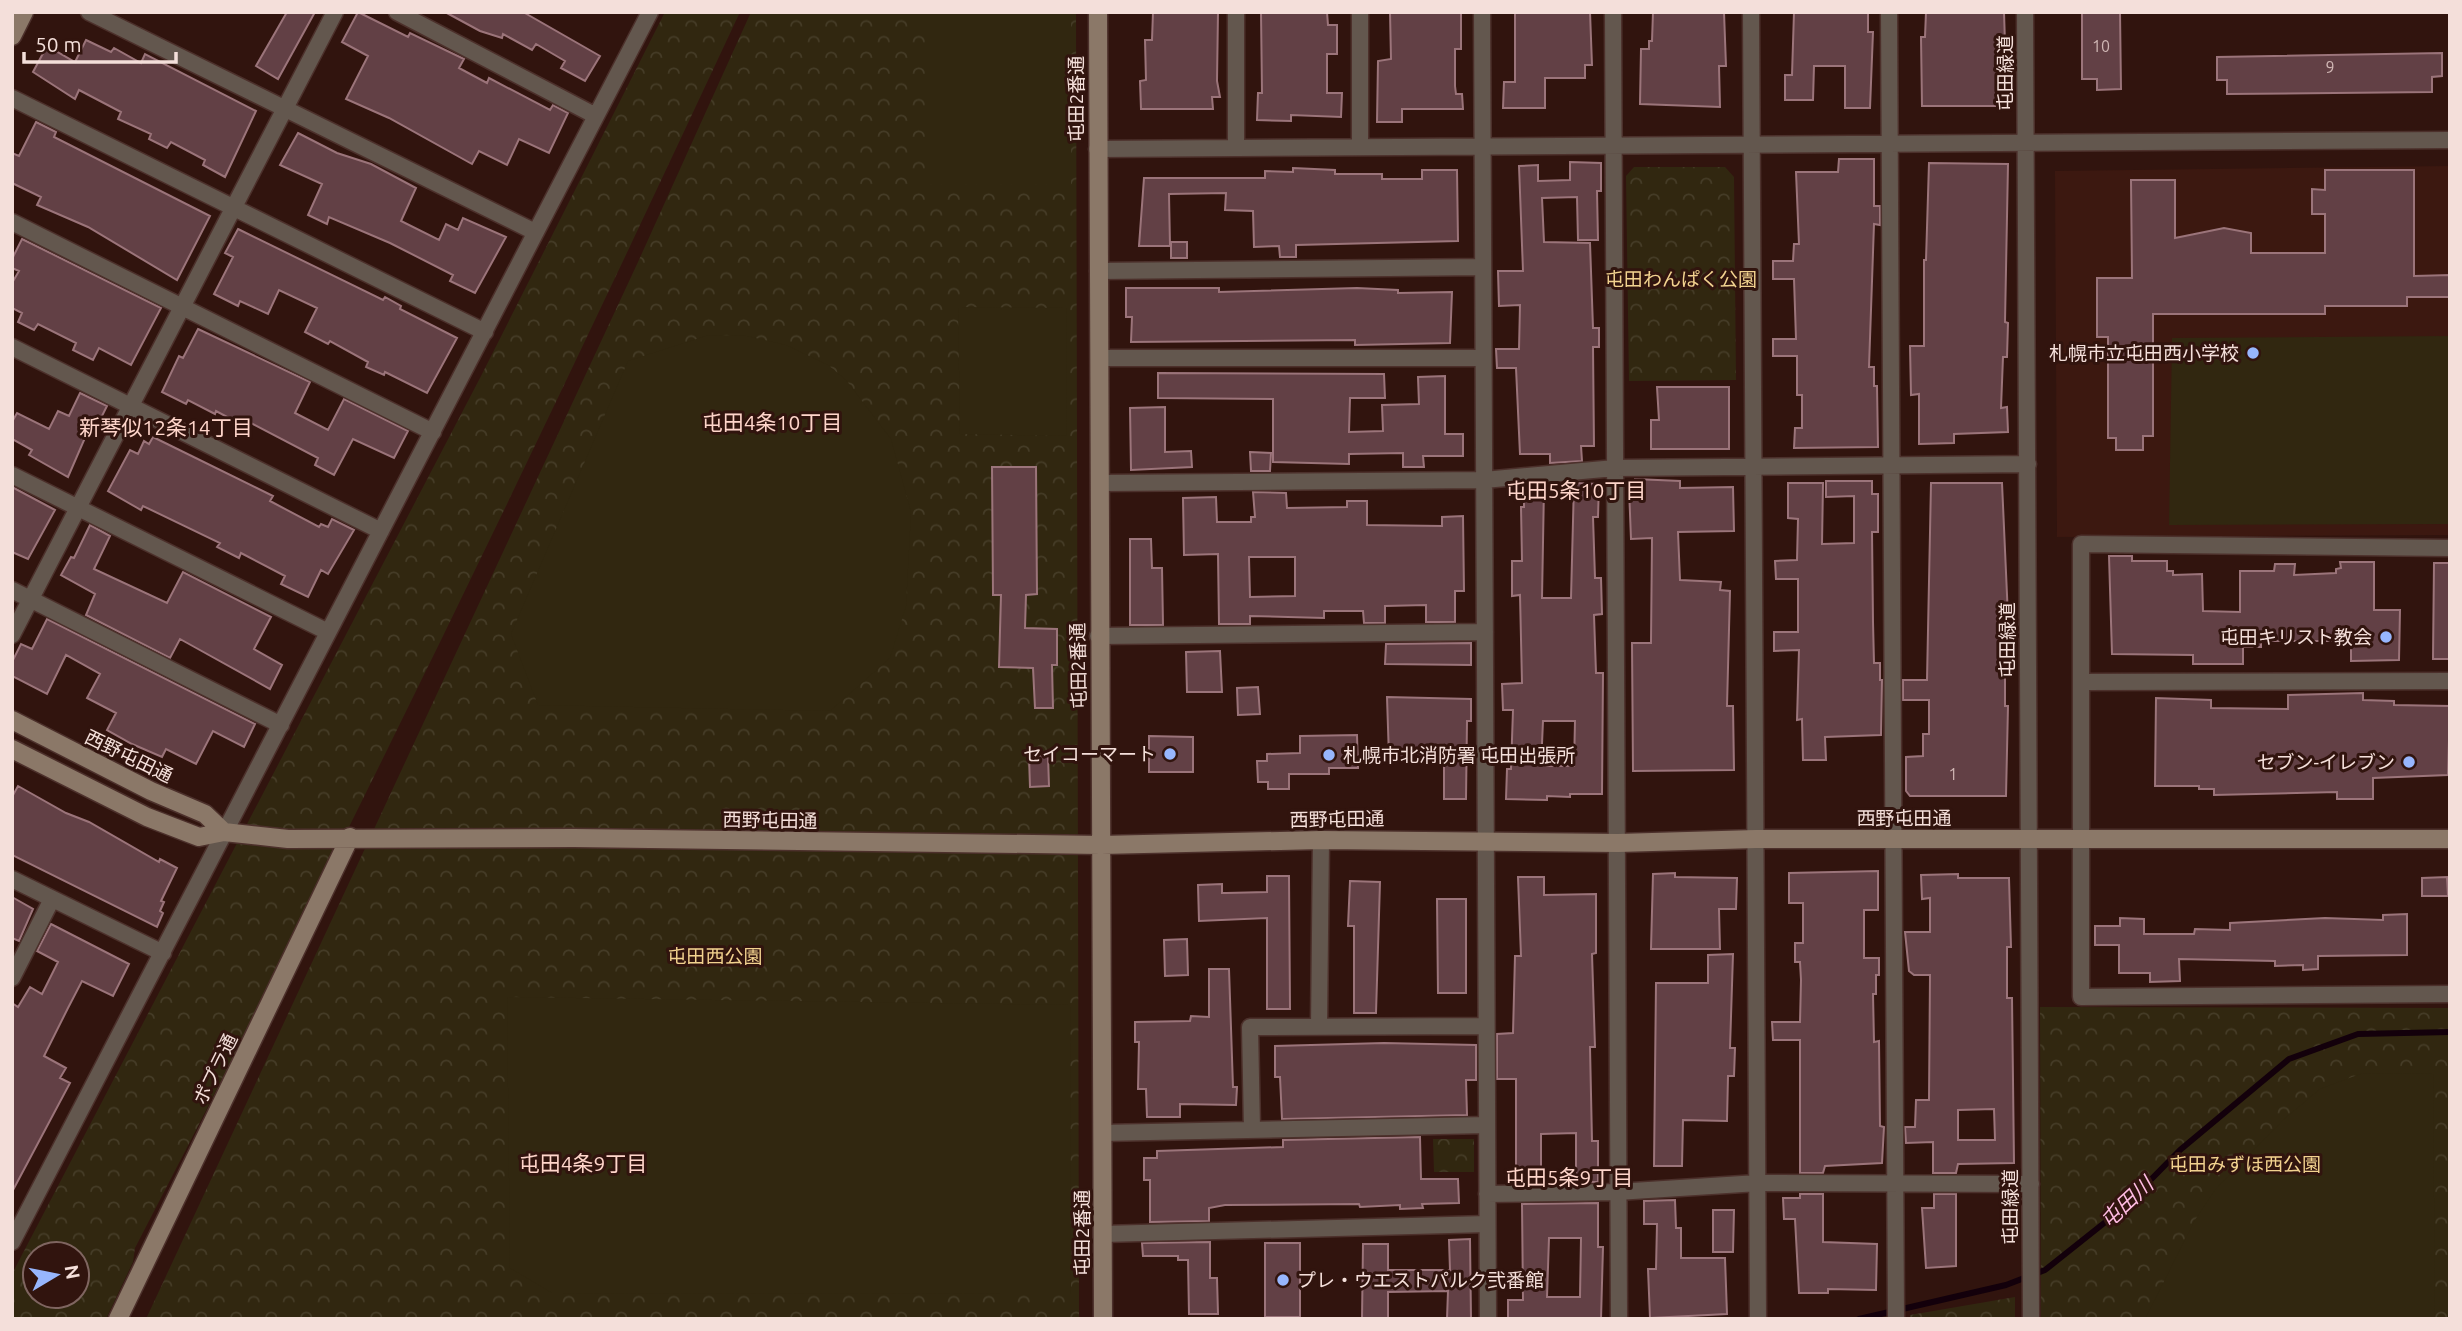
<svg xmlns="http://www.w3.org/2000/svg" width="2462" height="1331" font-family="Ubuntu,'Noto Sans JP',sans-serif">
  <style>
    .built { fill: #3c1810 }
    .forest { fill: url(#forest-crowns); fill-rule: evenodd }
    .garden { fill: #312710 }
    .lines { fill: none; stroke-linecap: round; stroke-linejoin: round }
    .stream { stroke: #13000b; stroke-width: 6 }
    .building { fill: #624045; stroke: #9b747a; stroke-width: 2; fill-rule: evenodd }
    .street-casing { stroke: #4c302b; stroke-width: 19 }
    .secondary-casing { stroke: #4c302b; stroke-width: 21 }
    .street { stroke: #63574e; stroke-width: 16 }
    .secondary { stroke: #8b7868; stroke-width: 18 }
    .poi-dot { fill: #97b6fd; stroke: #31140e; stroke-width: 2.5 }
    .labels { text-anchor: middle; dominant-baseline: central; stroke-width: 6; stroke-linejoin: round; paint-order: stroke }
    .number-label { font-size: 16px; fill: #d0b7b5 }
    .street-label { font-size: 19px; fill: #f4dfda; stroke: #31140e }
    .park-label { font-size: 19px; fill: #f2d28f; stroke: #31140e }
    .poi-label { font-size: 19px; fill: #f4dfda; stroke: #31140e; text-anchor: end }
    .neighbourhood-label { font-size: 21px; fill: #fed5ca; stroke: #31140e }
    .water-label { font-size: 21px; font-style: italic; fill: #febbe2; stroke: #31140e }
  </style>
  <defs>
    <pattern id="forest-crowns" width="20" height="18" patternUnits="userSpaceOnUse" patternTransform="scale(1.75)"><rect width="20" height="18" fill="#312710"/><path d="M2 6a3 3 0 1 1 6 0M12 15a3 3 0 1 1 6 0" fill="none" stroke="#453c27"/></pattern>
  </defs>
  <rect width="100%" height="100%" fill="#31140e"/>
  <path class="built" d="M2450,166V535L2057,537L2055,171Z"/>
  <path class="forest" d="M665,12H740C546,428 347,841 135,1248L133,1262L106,1319H12V1274L480,378ZM35,1254H77V1296H35Z
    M751,12H1076L1079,1319H146L638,262Z
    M1634,167H1725L1734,177L1736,380L1629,381L1626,176Z
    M2040,1007L2450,1008V1319H2041Z
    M1433,1139H1474V1172H1434Z
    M2015,1297V1319H1910V1315Z"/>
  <path class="garden" d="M930,12H1071V184H930Z
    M958,307L1066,308L1067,436L960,434Z
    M709,335L747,336L786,345L828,365L846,380L891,439L911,512L906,606L890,658L830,711L538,705L511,634L628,361Z
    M2450,336V524L2169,525L2172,338Z
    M507,997L1070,1005L1071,1294L552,1293L510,1268Z
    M2363,1073L2433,1074L2435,1319H2145L2195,1220L2215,1190L2283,1120L2320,1089Z"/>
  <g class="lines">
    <path class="stream" d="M1859,1319L2006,1285L2045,1270L2123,1208L2180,1150L2289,1059L2358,1034L2450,1032"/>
  </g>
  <path class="building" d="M287,12H315L278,79L256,66Z
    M358,12L408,37L410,33L464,59L459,68L487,83L489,78L550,110L553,105L568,113L549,153L519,139L507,165L479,151L472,164L389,118L346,99L368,56L342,42Z
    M445,12H523L600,56L585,81L561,68L565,61L536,44L532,50L503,34L502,38L480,31Z
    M1153,12H1218L1217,81L1220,97H1212L1213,109H1141L1140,81L1146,80L1145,40H1152Z
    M1261,12H1327L1328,25H1337V54H1327V93H1342L1341,117L1291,115V121L1257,120L1258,93H1262Z
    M1390,12H1461V49H1455V86L1456,94H1462L1463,109H1402V122H1377L1378,61L1391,59Z
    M1515,12H1590L1592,65H1585V78H1545V108H1503L1504,82H1515Z
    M1653,12H1724L1726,66H1719L1720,107L1640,104L1641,49H1649V41H1652Z
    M1794,12H1868V32H1873L1870,108H1845V66H1814L1813,100H1785V75H1792Z
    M1926,12H2004L2007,106H1922L1921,37H1925Z
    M2082,12H2120L2121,89L2097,90V79H2082Z
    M86,40L111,52L114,48L141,63L145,54L256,111L225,177L203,165L205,160L171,142L167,148L149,139L151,134L118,119L121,112L79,90L75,99L33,72L47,46L75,62Z
    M2442,53V76L2432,77V92L2227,94V80H2217V57Z
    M36,122L56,132L54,137L210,216L177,280L88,227L37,205L41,197L12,183V153L19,156Z
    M298,133L337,153L371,164L416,188L401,221L439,240L446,224L458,230L463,218L506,237L475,293L450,281L453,275L390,243L329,217L327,224L308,215L322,184L280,165Z
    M1839,159H1874V206H1880V225L1874,224L1869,367H1874V386H1877L1878,447L1794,448L1795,428H1802V395H1797V356H1773V339H1796L1794,279H1773V261H1793L1794,244H1799L1796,172H1838Z
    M1570,162L1601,163V191H1597L1598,240H1578L1577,197L1542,198L1544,242L1590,243L1593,328H1599V347H1593L1594,446H1581L1582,461L1550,463V454H1520L1516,368H1497L1496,349H1519L1520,305L1499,306L1498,271H1523L1519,166L1538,165V181L1570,180Z
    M1929,163L2008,164L2005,322L2008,323L2007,357H2003L2001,408L2007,407L2008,432L1954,434V443L1919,444V394L1911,395L1910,346H1924V260H1926Z
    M1293,168L1335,170V174H1382V179H1422V170H1457L1458,241L1296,245V257H1280L1279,246L1254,247L1253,211L1225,210L1226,193L1169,194L1170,246H1139L1144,178H1265V171L1293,172Z
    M2325,170H2414V276L2450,275V297H2407V306H2325V314H2153V436H2143V450H2116V438H2108V337H2097V278H2132L2131,180H2175V238L2224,228L2251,233V253H2325V214H2312V189L2325,190Z
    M238,229L383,300L385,297L401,306L400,309L457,338L427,393L385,372L384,375L366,367L368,362L330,341L328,344L305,332L317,308L279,290L268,314L240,301L238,306L214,294L233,257L225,253Z
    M22,239L161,308L131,365L99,348L93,360L73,350L76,343L38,324L34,330L18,322L22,313L12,308V283L19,271L12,268V259Z
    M1171,242H1187V258H1171Z
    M1126,288H1219V292L1357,288L1398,290V293L1452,292L1450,343L1355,345V340L1131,342L1132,317H1126Z
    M198,329L310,382L295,413L328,430L344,399L408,431L394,458L353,439L334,475L315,465L318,458L247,421L244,426L216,411L215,414L188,400L186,404L162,392L179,356L183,358Z
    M1158,373L1384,374L1385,398H1350L1349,432L1383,431L1382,405L1419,404L1418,377L1445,376V434H1463V456H1423L1424,467H1403V453L1349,454V464L1273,462V399L1158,398Z
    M1657,387H1729V449H1651V420H1659Z
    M80,393L107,406L100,420L94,417L68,477L29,455L32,450L12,439V422L17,413L49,429L58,411L69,416Z
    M1165,407V452L1191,451L1192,467L1131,470L1130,408Z
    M153,437L273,496L270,501L319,527L321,524L328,527L332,519L354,530L328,574L321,570L308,597L281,584L285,576L241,553L239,558L217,547L220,543L143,506L141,510L108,491L130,450L138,454L144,441L149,444Z
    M1250,452L1271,453L1270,471H1251Z
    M992,467H1036L1037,594L1026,595L1025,628L1057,629V665H1052L1053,708H1035L1033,668L999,667L1001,595H993Z
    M1635,479L1680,481V488L1733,487L1734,531L1678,532L1680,580L1721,582L1720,590L1730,591L1727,706H1733L1734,770L1633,771L1632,643H1651L1652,538L1631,539L1629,488H1635Z
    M1826,481H1872V494H1878V532H1872L1873,622L1874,663H1880V680H1882L1881,735L1825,737L1826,760H1803L1802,719L1797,720L1799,650L1774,651V632H1798V579H1776L1775,561L1797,560L1798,519L1788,518V483H1823L1822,544L1854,543V496L1826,497Z
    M1574,483L1599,484L1598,517H1593L1595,578H1601L1602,614L1594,615L1596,673H1603L1602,794H1570V797L1547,796V800L1506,799L1507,769H1511L1513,710H1503L1502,684L1522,683L1520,595L1512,596V561H1522L1521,507H1524V487H1544L1542,598H1571ZM1543,721H1575L1574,766H1541Z
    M1931,483H2002L2008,617H2005V706H2008L2006,796H1910L1906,791V757L1923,756V734H1929V700H1903V680H1927Z
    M12,487L55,510L28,559L12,552Z
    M1253,492L1286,493L1287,508L1347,507V501H1367V525L1442,526V517L1463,516L1464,591H1455V622H1426V605L1385,606V623H1364L1363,611H1324V618L1250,616V624H1219L1218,554L1184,555L1183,498L1216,497L1217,522H1251V517H1255ZM1249,557H1295V596L1250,597Z
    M90,525L110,536L94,569L167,603L183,572L271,617L254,649L282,665L270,689L180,639L170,658L86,615L95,594L61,575L71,557L74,558Z
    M1130,539H1151L1152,568H1162L1163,625H1130Z
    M2109,556H2132V561H2167V571H2173V575L2202,574L2203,611L2240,612V571H2274L2275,564H2295L2294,575L2336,573V569L2341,568L2340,562H2374V610H2400L2399,660L2351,661V641H2261V647H2243V664H2193V655L2112,654Z
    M2434,563H2450V659H2433Z
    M47,619L255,724L244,747L213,731L196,764L166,749L162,757L132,744L107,730L116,713L87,698L100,674L66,655L47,694L12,676V662L21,644L32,649Z
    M1471,643V665L1385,664L1386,644Z
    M1220,651L1222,692H1187L1186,652Z
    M1258,687L1260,714L1238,715L1237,688Z
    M2363,693V700L2394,701V705L2450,706L2448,775L2373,778V799H2337V792L2214,795V789H2199V786H2155L2156,698L2211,700V708L2288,709V695Z
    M1387,697L1471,699V721H1467L1466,799H1444V760L1389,758Z
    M1357,735L1358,768H1329V774H1289V789H1268V782H1258L1257,761H1267V754L1300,753V736Z
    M1149,736L1193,737V772H1149Z
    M1048,756L1049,786L1030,787L1029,757Z
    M18,786L66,813L89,822L159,862L160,859L177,868L161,901L164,902L160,911L163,913L157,927L12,855V797Z
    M1878,871V910H1864V958H1879V975H1876V994H1873L1874,1042L1879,1041L1880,1126L1884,1127L1882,1163L1825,1166L1823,1173H1800V1040H1773L1772,1022H1800L1801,980L1800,962H1795V943H1803V903H1789V873Z
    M1675,873V877L1737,878L1736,909H1719L1720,949H1651L1653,874Z
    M1958,874V878H2009L2011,947H2007V998H2012L2014,1163L1958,1164L1956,1173H1933V1142L1906,1143L1905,1127H1915L1916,1100H1929L1930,975H1914L1909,971L1905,932H1930V898L1922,899L1921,875ZM1994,1109L1995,1140H1958V1110Z
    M1267,876H1289L1290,1009H1267V918L1199,921L1198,885L1222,884V893H1226L1267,892Z
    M1518,877H1544V895L1596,894V953L1592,954L1595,1047H1590L1592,1141H1598V1182H1576V1133L1541,1134V1183H1522V1180H1516V1079H1497V1034L1513,1033L1515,956H1521Z
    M2447,877L2448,896H2422V878Z
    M1350,881L1380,882L1376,1013H1354V926H1348Z
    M12,897L33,909L19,941L12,938Z
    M1437,899H1466V993H1438Z
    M2407,914V955L2318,956V969L2303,970V965L2275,966V961L2179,959L2180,981L2150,982V973H2119V945H2095V926H2120V918L2144,919V934H2194L2195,929L2230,930V923L2325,918L2383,920V915Z
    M51,924L129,964L113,996L82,981L68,1008L44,1056L66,1068L60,1078L70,1083L12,1192V1003L18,1007L30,987L42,994L58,962L37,951Z
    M1187,939L1188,975L1165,976L1164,940Z
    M1733,954L1730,1048H1735L1734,1076H1728L1727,1121L1683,1120L1682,1166H1654L1656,983H1708V955Z
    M1209,969H1229L1233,1087H1237L1236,1105L1180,1104V1117H1147L1146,1089H1138L1139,1042H1135V1022L1190,1021L1191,1016L1209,1017Z
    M1384,1043L1476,1045V1080H1466L1467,1115L1282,1119L1280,1077H1275V1046Z
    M1420,1137L1421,1179H1458L1459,1203L1422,1204L1423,1208L1400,1209V1205L1360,1207L1359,1204L1225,1205L1209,1208V1221L1150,1222V1180H1144V1158H1157V1151L1283,1147V1140Z
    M1800,1194H1823V1242L1877,1244L1876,1290L1828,1289V1293H1799L1795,1219H1784L1783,1198H1800Z
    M1934,1194H1956V1266L1926,1268L1922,1208H1934Z
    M1675,1200L1676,1228H1681V1258H1725L1727,1314L1650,1318L1648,1269H1656L1657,1224H1644V1201Z
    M1598,1203V1247H1603L1601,1319H1508V1300H1523L1522,1204ZM1549,1238H1581L1580,1297H1547Z
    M1713,1210H1734L1733,1252H1713Z
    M1470,1239L1471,1319H1447L1448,1291L1388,1292V1319H1362L1363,1244H1388V1270H1450L1449,1240Z
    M1210,1242V1278H1217L1218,1314H1189L1188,1260H1178V1256H1143L1142,1243Z
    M1265,1243H1300V1317H1265Z"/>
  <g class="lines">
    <defs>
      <path id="street" d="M89,12L535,232
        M397,12L596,116
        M1360,12V146
        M1482,12L1488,1319
        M1613,12L1619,1319
        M1751,12L1758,1319
        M1889,12L1896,1319
        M2025,12L2031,1319
        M12,98L485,332
        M1236,147V12
        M1097,149L2450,140
        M12,222L433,432
        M1098,271L1483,267
        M12,347L381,531
        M1100,358H1483
        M12,475L328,632
        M1101,483L1484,480L1615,468L2028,464
        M2450,548L2081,544V997L2450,994
        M12,590L281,725
        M12,635L335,12
        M1098,636L1485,632
        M2081,682L2450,681
        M12,879L163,953
        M12,978L52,899
        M1319,1027L1321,840
        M1252,1129L1250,1027L1486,1026
        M1102,1133L1487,1125
        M1487,1194L1617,1192L1758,1183L2031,1184
        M1103,1234L1487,1224
        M12,1242L650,12"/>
      <path id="secondary" d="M1098,12L1103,1319
        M12,36L24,12
        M12,720L151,791L205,814L224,832
        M12,749L147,817L199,837L224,832L288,839L574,838L1101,845L1321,840L1618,843L1756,839H2450
        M118,1319L350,837"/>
    </defs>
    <use href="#street" class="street-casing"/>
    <use href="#secondary" class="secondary-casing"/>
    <use href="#street" class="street"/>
    <use href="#secondary" class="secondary"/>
  </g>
  <g class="poi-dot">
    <circle cx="2253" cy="353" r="7"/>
    <circle cx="2386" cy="637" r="7"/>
    <circle cx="1170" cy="754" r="7"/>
    <circle cx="1329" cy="755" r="7"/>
    <circle cx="2409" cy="762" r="7"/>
    <circle cx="1283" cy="1280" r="7"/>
  </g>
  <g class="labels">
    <g class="number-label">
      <text x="2101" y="46">10</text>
      <text x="2330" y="67">9</text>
      <text x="1953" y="774">1</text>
    </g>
    <g class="street-label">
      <text transform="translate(2005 73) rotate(-90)">屯田緑道</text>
      <text transform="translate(1076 99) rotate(-90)">屯田2番通</text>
      <text transform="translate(2007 640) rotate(-90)">屯田緑道</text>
      <text transform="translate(1078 666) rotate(-91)">屯田2番通</text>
      <text transform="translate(129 756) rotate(26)">西野屯田通</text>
      <text x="1904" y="818">西野屯田通</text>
      <text transform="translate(1337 819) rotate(-1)">西野屯田通</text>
      <text transform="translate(770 820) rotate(1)">西野屯田通</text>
      <text transform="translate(215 1069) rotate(-64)">ポプラ通</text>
      <text transform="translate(2010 1207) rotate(-90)">屯田緑道</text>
      <text transform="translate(1082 1233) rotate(-90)">屯田2番通</text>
    </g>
    <g class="park-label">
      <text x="1681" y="279">屯田わんぱく公園</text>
      <text x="715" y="956">屯田西公園</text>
      <text x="2245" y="1164">屯田みずほ西公園</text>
    </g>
    <g class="poi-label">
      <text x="2239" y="353">札幌市立屯田西小学校</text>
      <text x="2372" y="637">屯田キリスト教会</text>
      <text x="1156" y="754">セイコーマート</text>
      <text x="1343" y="755" text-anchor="start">札幌市北消防署 屯田出張所</text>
      <text x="2395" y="762">セブン-イレブン</text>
      <text x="1297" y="1280" text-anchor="start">プレ・ウエストパルク弐番館</text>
    </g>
    <g class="neighbourhood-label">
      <text x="772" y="422">屯田4条10丁目</text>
      <text x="166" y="427">新琴似12条14丁目</text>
      <text x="1576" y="490">屯田5条10丁目</text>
      <text x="583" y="1163">屯田4条9丁目</text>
      <text x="1569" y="1177">屯田5条9丁目</text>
    </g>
    <g class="water-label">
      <text transform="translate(2126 1202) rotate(-43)">屯田川</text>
    </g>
  </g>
  <rect width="2462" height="1331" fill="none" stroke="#f4dfda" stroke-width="28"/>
  <g transform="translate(56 1275) rotate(80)"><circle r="33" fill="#31140e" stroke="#7f6560" stroke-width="2"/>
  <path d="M0-5L12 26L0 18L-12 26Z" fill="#97b6fd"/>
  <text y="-10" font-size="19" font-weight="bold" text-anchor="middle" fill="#f4dfda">N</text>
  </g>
  <path d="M24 52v10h152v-10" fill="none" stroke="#f4dfda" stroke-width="3.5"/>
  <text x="35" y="52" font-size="21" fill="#f4dfda" stroke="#31140e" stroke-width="5" paint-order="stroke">50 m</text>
</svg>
